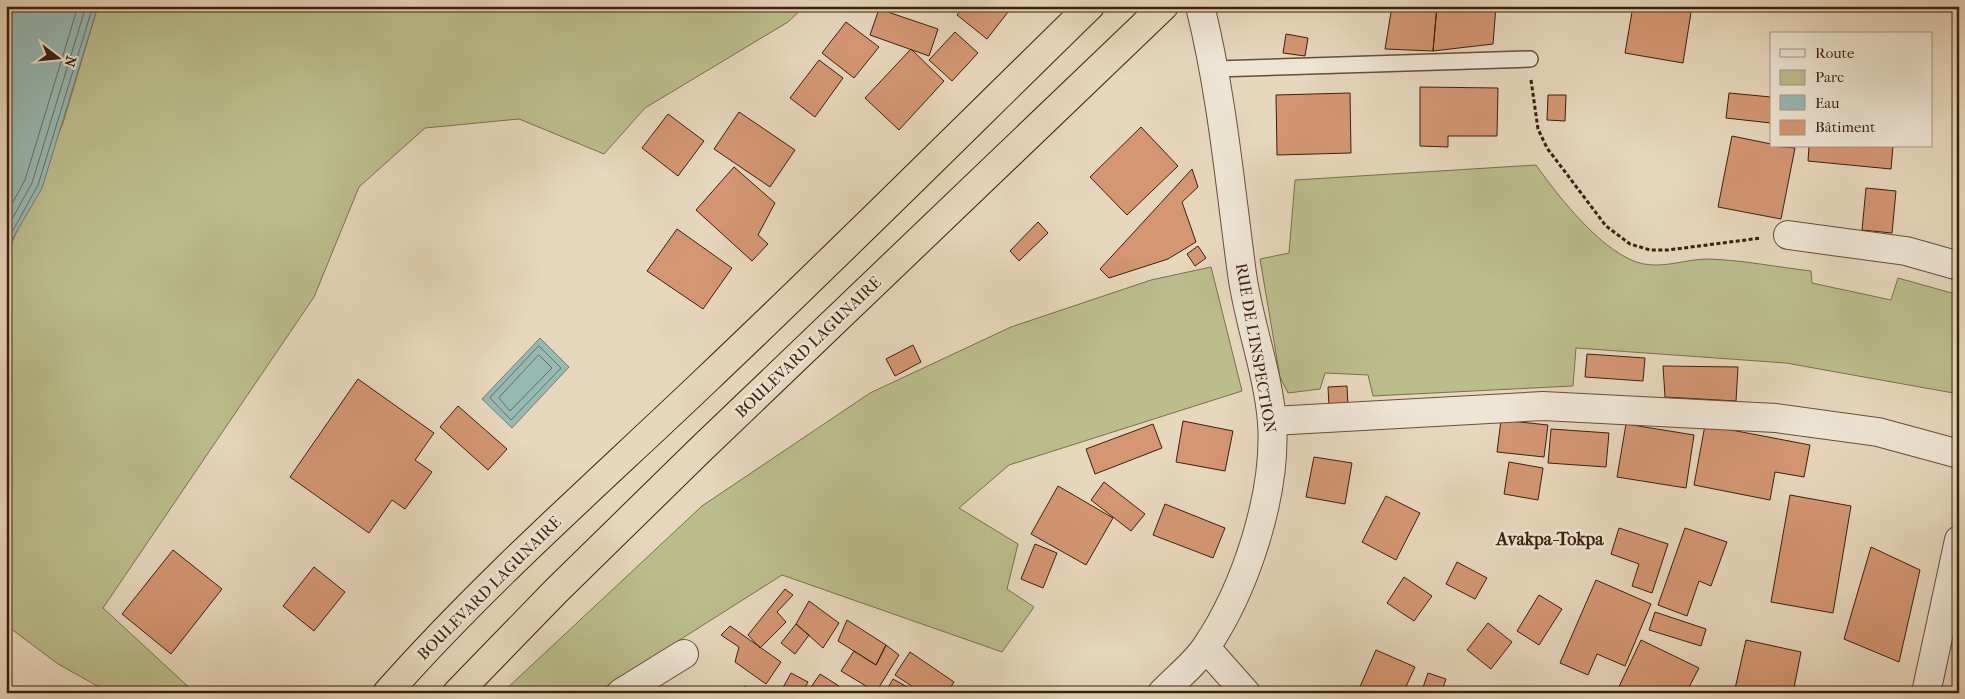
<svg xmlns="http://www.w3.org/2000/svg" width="1965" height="699" font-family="'IM FELL French Canon',serif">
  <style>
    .green { fill: #bcbd8d; stroke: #7c6e4c }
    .water { fill: #97b9b3; stroke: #737b70 }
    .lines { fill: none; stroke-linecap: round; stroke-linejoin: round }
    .shore { stroke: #6a6c60; stroke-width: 1 }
    .building { fill: #d49673; stroke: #3c1f0c }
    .service-casing { stroke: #674d38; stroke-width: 18 }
    .minor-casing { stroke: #674d38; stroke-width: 30 }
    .tertiary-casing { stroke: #674d38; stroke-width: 30 }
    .trunk-casing { stroke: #3c1f0c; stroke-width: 30 }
    .path { stroke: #3c1f0c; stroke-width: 3; stroke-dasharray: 4 2.5; stroke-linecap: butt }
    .service { stroke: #efe5d4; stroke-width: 15 }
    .minor { stroke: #efe5d4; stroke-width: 28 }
    .tertiary { stroke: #efe5d4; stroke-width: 28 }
    .trunk { stroke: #e7d7bd; stroke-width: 28 }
    .labels { text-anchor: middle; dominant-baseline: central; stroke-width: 5; stroke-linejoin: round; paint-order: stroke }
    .street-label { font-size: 16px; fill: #3c1f0c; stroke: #efe5d4 }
    .neighbourhood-label { font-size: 18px; font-weight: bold; fill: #3c1f0c; stroke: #efe5d4 }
  </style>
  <rect width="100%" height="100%" fill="#e7d7bd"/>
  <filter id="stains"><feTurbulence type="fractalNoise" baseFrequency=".004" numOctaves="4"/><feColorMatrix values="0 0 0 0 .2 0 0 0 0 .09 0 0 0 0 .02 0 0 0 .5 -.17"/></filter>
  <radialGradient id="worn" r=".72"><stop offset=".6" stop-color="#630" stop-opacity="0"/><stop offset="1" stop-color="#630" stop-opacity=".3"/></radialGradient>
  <path class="green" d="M98,6H805L788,22L645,108L604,154L519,119L425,128L359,187L314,297L103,608L195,693H110L58,664L6,625V250L11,245L63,123Z
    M1536,165C1558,196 1605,257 1644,264C1666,268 1687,259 1708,259C1742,260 1777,267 1811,271L1812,283L1891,300L1898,278L1959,295V394L1786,363L1576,348L1573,386L1373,396L1368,375L1325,373L1320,389L1288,393L1280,377L1260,259L1289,253L1295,180Z
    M1211,267L1242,391L1009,465L959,508L1018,544L1007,589L1034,607L1002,652L782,575L596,693H502L702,506L870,393L1011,327L1151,280Z"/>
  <path class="water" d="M6,6H98L42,188L6,250Z
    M540,338L569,367L512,428L482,399Z"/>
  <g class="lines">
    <path class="shore" d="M6,215L25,180L78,6
      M6,230L32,183L86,6
      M6,243L38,185L93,6
      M539,346L561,368L511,420L490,398Z
      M539,355L552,368L510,411L499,398Z"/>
  </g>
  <path class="building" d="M918,6H936L934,11Z
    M964,6H1002L1008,12L987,39L957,15Z
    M1392,6H1437L1433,51L1385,49Z
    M1437,6H1496L1493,44L1433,51Z
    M1633,6H1692L1683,63L1625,53Z
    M879,9L938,29L929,56L870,35Z
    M846,22L879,47L854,78L822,53Z
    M955,32L978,53L952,81L929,60Z
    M1286,34L1308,38L1305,56L1283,53Z
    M911,49L944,81L899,130L865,98Z
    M819,60L843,78L815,117L790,98Z
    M1420,87L1498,88L1497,136H1448V147L1420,146Z
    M1350,93L1351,153L1277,155L1276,95Z
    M1729,93L1771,97V123L1726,118Z
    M1548,95H1566L1565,121L1547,120Z
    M739,112L795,150L770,187L714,149Z
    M668,114L704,141L678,176L642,148Z
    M1141,127L1178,166L1127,215L1090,177Z
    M1732,136L1771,144V146L1795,148L1781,219L1718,207Z
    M1809,146H1893L1891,169L1808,161Z
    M734,167L775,203L758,235L768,244L752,261L696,210Z
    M1192,169L1198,187L1182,202L1196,242L1168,259L1109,278L1100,269Z
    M1866,188L1896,191L1892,233L1862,230Z
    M1038,222L1048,233L1019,261L1010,251Z
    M677,229L732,268L703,309L647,271Z
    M1198,246L1206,258L1195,266L1187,254Z
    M913,345L921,362L895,376L886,359Z
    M1587,354L1645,358L1643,381L1585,377Z
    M1663,366L1738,367L1736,401L1665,397Z
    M358,379L434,433L415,460L432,472L405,509L392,500L369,533L290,477Z
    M1347,386L1348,405L1329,406L1328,387Z
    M458,406L507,449L488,470L440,427Z
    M1501,420L1548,425L1544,457L1497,452Z
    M1183,421L1233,431L1225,471L1176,462Z
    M1153,424L1162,448L1095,474L1086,449Z
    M1626,424L1694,435L1686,488L1617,477Z
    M1705,425L1810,445L1804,477L1775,472L1770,500L1694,485Z
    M1551,429L1609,433L1606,467L1548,463Z
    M1314,457L1352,463L1345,504L1306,497Z
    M1509,462L1543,468L1538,500L1504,494Z
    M1104,482L1145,514L1131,531L1091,500Z
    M1058,486L1113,518L1086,565L1031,534Z
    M1790,495L1851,506L1833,613L1771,602Z
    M1386,496L1420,513L1396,560L1362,542Z
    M1165,504L1225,528L1213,558L1153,535Z
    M1619,528L1668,544L1652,593L1632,586L1639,564L1611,554Z
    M1685,528L1727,542L1711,586L1699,581L1687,616L1658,605Z
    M1035,544L1057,553L1043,588L1021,579Z
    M1871,547L1920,570L1899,662L1844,639Z
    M173,550L222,589L171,654L122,614Z
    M1457,562L1487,578L1475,599L1446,584Z
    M314,567L345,592L314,631L283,606Z
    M1404,577L1432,596L1414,621L1387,603Z
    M1596,580L1651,604L1625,666L1597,654L1588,675L1560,663Z
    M785,589L793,595L777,612L786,622L760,648L748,635Z
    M1539,595L1562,609L1539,645L1517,631Z
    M809,601L839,623L823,648L796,624Z
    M1655,612L1706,629L1701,646L1649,630Z
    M847,620L886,645L876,665L838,641Z
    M1488,623L1512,642L1491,669L1467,650Z
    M796,624L809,635L795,654L781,643Z
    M730,626L781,662L766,684L735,662L739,647L721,635Z
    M1641,640L1699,668L1686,693H1616Z
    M1746,640L1801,652L1793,693H1734Z
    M886,645L899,655L876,692L841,671L854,651L876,665Z
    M1376,650L1415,667L1403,693H1367L1359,689Z
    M910,652L954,682L947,693H922L895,675Z
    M791,673L808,682L802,693H780Z
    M1428,673L1446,679L1441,693H1421Z
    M820,674L839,686L835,693H813L809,690Z
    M893,679L918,693H885Z
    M745,686L755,693H743Z"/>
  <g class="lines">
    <defs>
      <path id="service" d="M1215,69L1530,59"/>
      <path id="minor" d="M1788,235L1906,251L1959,266
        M1272,421L1543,406L1776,418L1878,432L1959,454
        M1206,648L1246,693
        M621,693L684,654
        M1926,693L1959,540"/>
      <path id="tertiary" d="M1162,693C1176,678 1195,664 1206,647C1246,588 1277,493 1272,422C1268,372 1249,324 1242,274C1230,185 1222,94 1200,6"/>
      <path id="trunk" d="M387,693C485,582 597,484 704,382C834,259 961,132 1090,6
        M457,693L556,591L700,450L1164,6"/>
    </defs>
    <use href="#service" class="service-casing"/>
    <use href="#minor" class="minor-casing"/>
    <use href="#tertiary" class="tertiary-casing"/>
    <use href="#trunk" class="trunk-casing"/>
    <path class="path" d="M1531,80L1538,129L1547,148L1606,226L1630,244L1650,250H1668L1761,238"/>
    <use href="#service" class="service"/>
    <use href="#minor" class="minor"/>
    <use href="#tertiary" class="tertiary"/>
    <use href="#trunk" class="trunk"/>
  </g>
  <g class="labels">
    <g class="street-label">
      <text transform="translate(808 347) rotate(-44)">BOULEVARD LAGUNAIRE</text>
      <text transform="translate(1256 348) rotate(80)">RUE DE L'INSPECTION</text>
      <text transform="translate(489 588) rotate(-45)">BOULEVARD LAGUNAIRE</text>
    </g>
    <g class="neighbourhood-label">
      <text x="1550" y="539">Avakpa-Tokpa</text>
    </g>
  </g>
  <rect width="1965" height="699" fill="none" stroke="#e7d7bd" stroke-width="25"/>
  <rect x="8" y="8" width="1950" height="684" fill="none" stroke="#3c1f0c" stroke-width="2.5"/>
  <rect x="12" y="12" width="1940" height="674" fill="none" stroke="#3c1f0c"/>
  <rect x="1770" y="32" width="162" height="115" fill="#efe5d4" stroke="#a79684"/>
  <rect x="1780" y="49" width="25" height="8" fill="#efe5d4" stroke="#a79684"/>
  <text x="1815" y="58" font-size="15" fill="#3c1f0c">Route</text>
  <rect x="1780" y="70" width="25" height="15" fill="#bcbd8d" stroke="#a79684"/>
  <text x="1815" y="82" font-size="15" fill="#3c1f0c">Parc</text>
  <rect x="1780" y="95" width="25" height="15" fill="#97b9b3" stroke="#a79684"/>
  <text x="1815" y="108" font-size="15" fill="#3c1f0c">Eau</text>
  <rect x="1780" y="120" width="25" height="15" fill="#d49673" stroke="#a79684"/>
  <text x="1815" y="132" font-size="15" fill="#3c1f0c">Bâtiment</text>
  <g transform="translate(58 58) rotate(106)" stroke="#efe5d4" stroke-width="4" paint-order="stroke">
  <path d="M0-4L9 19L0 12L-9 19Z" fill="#3c1f0c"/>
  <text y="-8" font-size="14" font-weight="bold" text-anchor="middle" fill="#3c1f0c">N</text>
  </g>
  <rect width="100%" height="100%" filter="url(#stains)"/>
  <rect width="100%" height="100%" fill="url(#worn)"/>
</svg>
